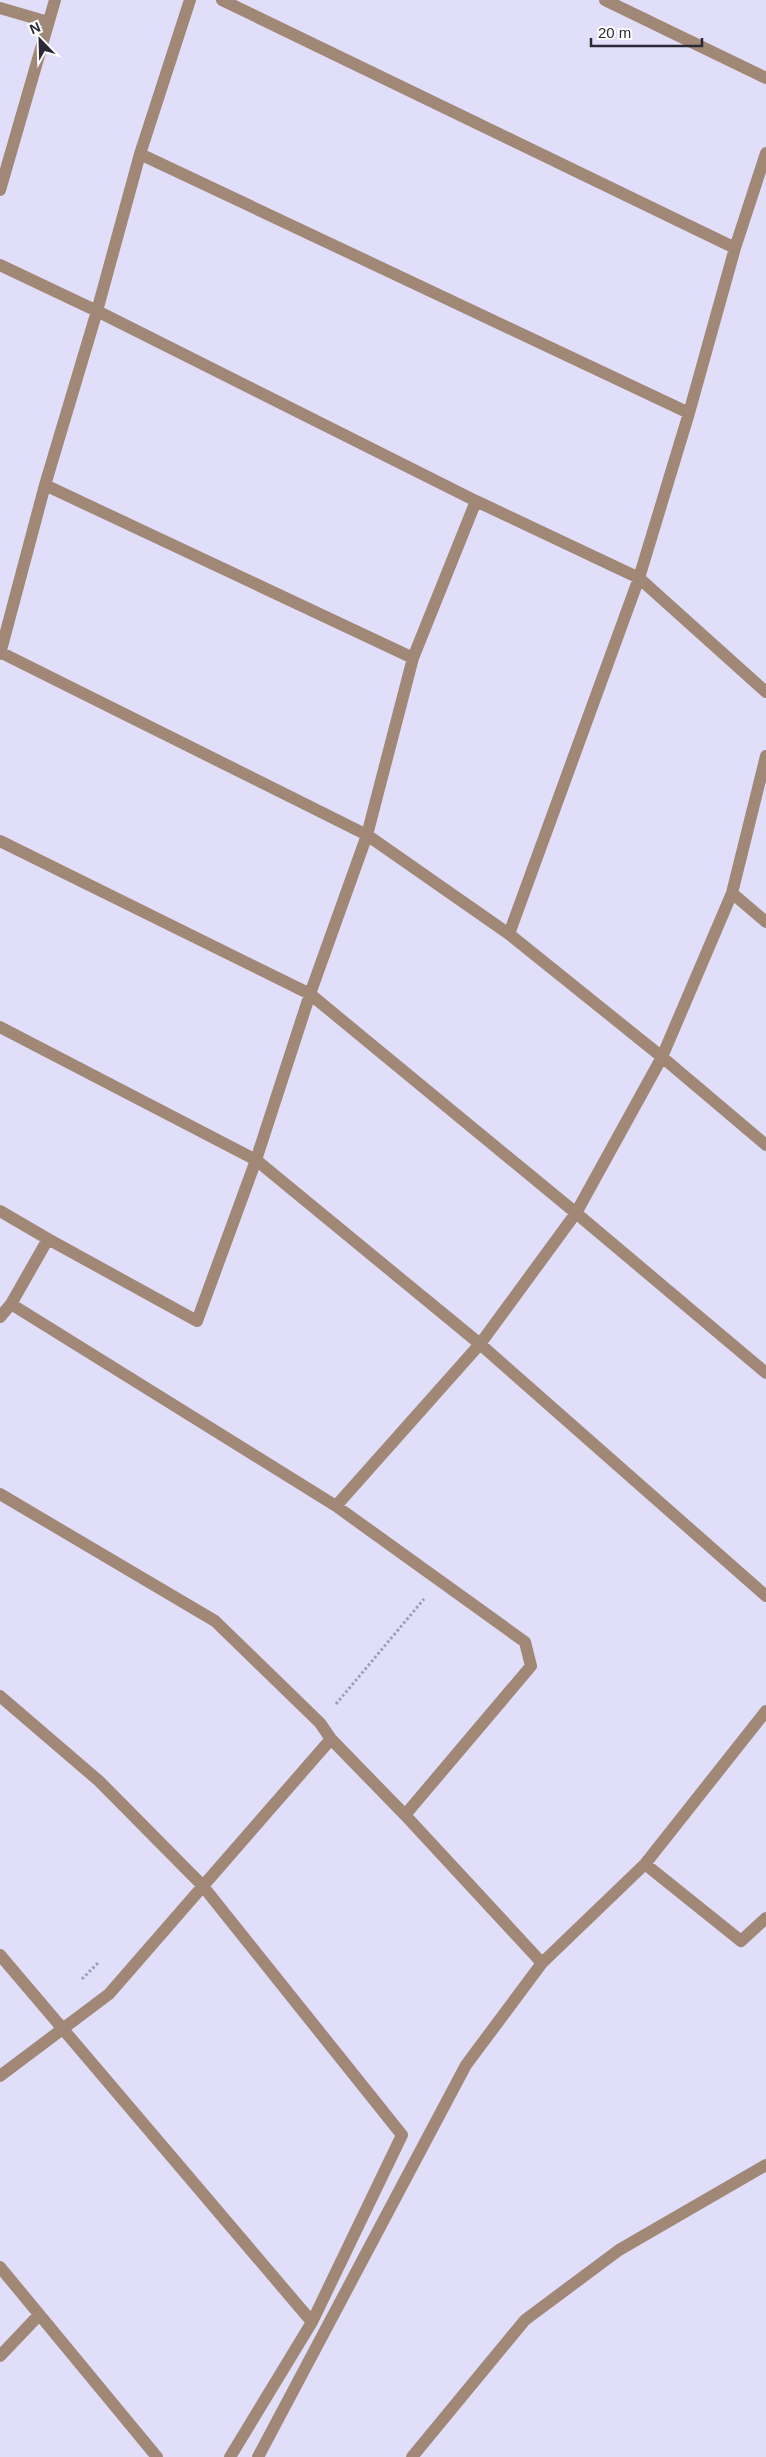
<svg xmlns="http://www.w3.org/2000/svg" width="766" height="2457" font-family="Arial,sans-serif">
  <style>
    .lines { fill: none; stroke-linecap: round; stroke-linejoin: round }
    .path { stroke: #9f9db3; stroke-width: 3; stroke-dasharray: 2.5 2.5; stroke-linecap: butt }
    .minor { stroke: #a18776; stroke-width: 12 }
  </style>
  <rect width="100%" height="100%" fill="#e1defa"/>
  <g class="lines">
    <path class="path" d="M336,1704L424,1599
      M82,1979L99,1962"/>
    <path class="minor" d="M222,0L735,248
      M605,0L766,78
      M0,8L48,22
      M140,154L689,413
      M0,190L55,0
      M0,265L97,311L476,501L639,578L766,692
      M45,485L413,658
      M0,652L367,835L509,934L662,1057L766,1145
      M0,654L45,485L97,311L140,154L190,0
      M0,841L310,994L576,1213L766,1373
      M732,893L766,922
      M509,934L639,578L689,413L735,248L766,153
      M0,1027L256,1160L480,1344L766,1596
      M0,1211L48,1239
      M11,1304L48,1239L197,1321L256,1160L310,994L367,835L413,658L476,501
      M0,1317L11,1304L336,1506L525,1642L531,1666L405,1815
      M0,1494L215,1621L320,1723L331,1739
      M336,1506L480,1344L576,1213L662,1057L732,893L766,756
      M0,1696L99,1781L202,1885L402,2135L312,2322L230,2457
      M645,1864L741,1941L766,1918
      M0,1955L312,2322
      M0,2076L109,1994L331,1739L405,1815L542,1963
      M0,2267L157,2457
      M0,2356L38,2316
      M258,2457L466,2065L542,1963L645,1864L766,1711
      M412,2457L525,2320L619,2250L766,2165"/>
  </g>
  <g transform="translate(40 40) rotate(337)" stroke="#ffffff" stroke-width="4" paint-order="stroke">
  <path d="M0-4L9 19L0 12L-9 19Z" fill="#2b2934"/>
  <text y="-8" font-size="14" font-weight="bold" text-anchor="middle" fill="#2b2934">N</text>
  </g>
  <path d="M591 38v8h111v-8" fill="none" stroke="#2b2934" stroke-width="2.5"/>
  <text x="598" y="38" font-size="15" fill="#2b2934" stroke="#ffffff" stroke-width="4" paint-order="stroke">20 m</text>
</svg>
